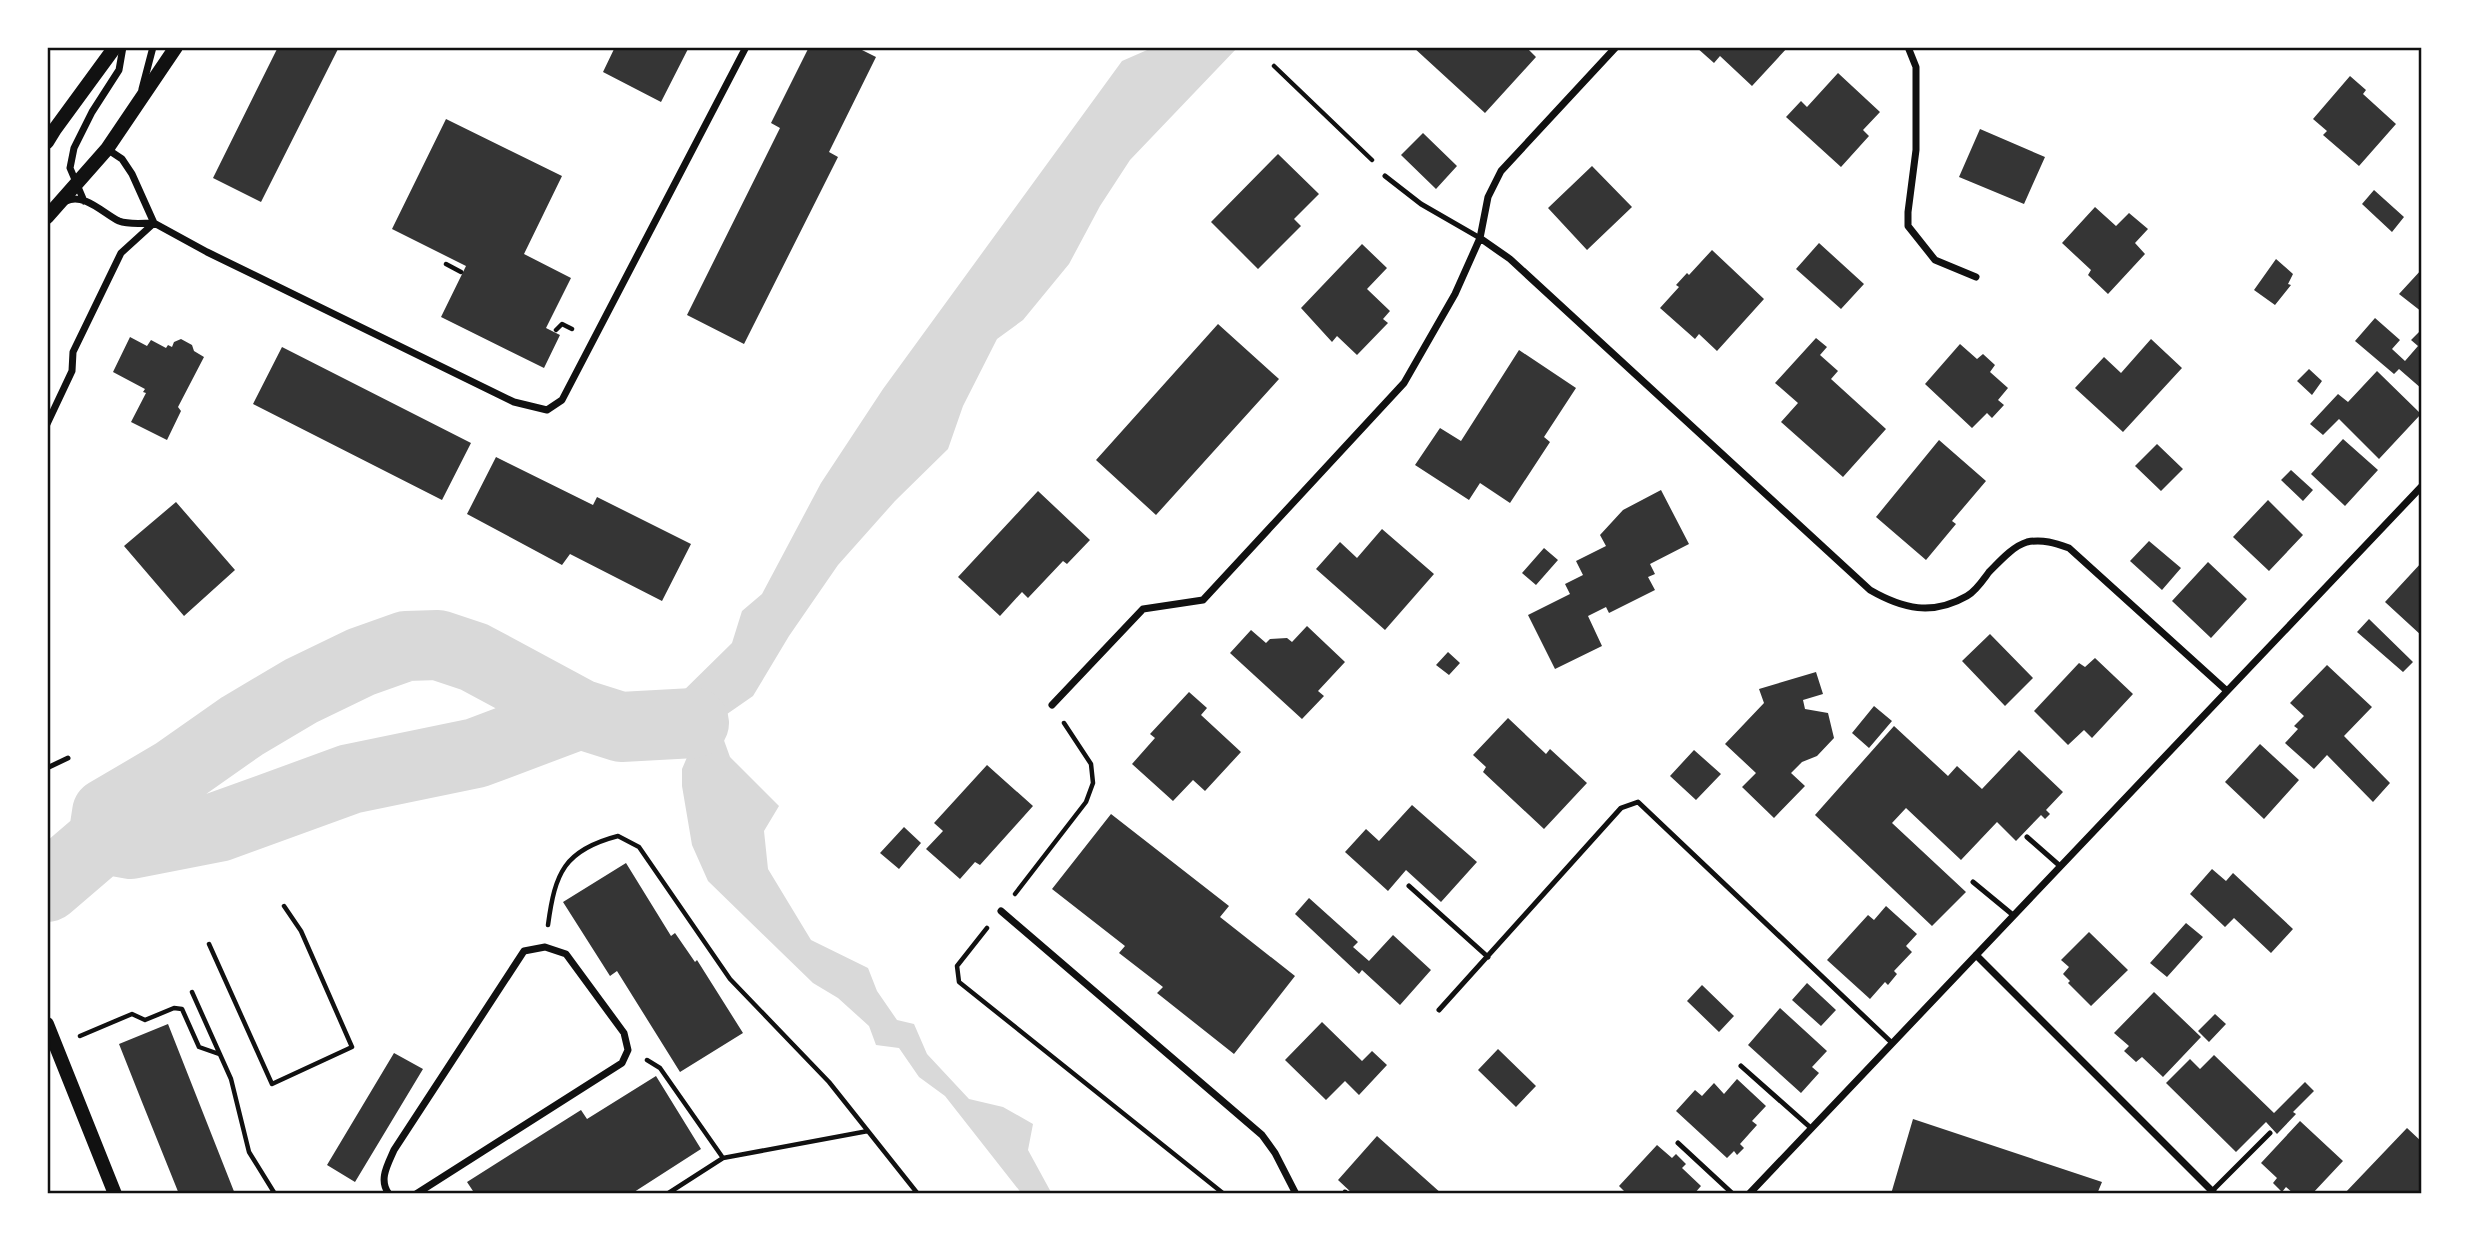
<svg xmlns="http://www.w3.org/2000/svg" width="2469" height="1241" font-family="Roboto,sans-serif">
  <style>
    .water { fill: #d9d9d9 }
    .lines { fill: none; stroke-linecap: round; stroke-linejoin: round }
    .river { stroke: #d9d9d9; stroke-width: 70 }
    .building { fill: #353535 }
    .path { stroke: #111; stroke-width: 4.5 }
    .service { stroke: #111; stroke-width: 5 }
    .minor { stroke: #111; stroke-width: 7 }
    .secondary { stroke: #111; stroke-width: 14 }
    .neatline { fill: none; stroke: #111; stroke-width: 2.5 }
  </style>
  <rect width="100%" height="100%" fill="#fff"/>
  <path class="water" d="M1154,47H1238L1130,160L1100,206L1069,264L1023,320L997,339L963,406L948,449L895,501L838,565L789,636L753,696L717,721L730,757L779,806L764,831L768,869L811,940L868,968L877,991L897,1020L914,1024L927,1054L969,1099L1003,1107L1033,1124L1028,1150L1052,1194H1022L945,1096L919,1077L899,1048L876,1045L869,1026L838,998L813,983L708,881L692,845L682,786V769L688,755C673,735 660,738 638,745L640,716L674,700L732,643L742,611L762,594L821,483L883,389L1122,61Z"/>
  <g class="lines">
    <path class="river" d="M103,839L131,844L218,827L350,779L476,753L580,714
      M47,887L103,839L107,813L175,773L242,726L301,691L361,662L406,646L438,645L474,657L580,714L621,727L694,723"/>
  </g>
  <path class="building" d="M278,47H339L261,202L213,178Z
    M615,47H689L661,102L603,72Z
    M809,47H856L876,57L829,152L838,157L744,344L687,315L780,128L771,123Z
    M1413,47H1526L1536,57L1485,113Z
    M1696,47H1788L1752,86L1720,56L1714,63Z
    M1838,73L1880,112L1863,130L1869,136L1841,167L1786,117L1801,101L1807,107Z
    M2350,76L2366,90L2363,94L2396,124L2359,166L2323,135L2327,131L2313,119Z
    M446,119L562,176L524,254L571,278L546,328L560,335L544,368L441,317L466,266L392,229Z
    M1980,129L2045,157L2024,204L1959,177Z
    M1423,133L1457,166L1436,189L1401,155Z
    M1278,154L1319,194L1294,219L1301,226L1258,269L1211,222Z
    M1592,166L1632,207L1587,250L1548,208Z
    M2374,190L2404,217L2392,232L2362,204Z
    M2095,207L2116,226L2129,213L2148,229L2135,243L2145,254L2108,294L2088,275L2091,270L2062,243Z
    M1819,243L1864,284L1841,309L1796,269Z
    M1362,244L1387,268L1367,289L1390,311L1383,319L1388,323L1357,355L1337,336L1332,342L1301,308Z
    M1712,250L1764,299L1717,351L1699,334L1695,339L1660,308L1679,287L1676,285L1687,273L1689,275Z
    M2276,259L2293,274L2288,284L2291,285L2275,305L2254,290Z
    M2422,269V312L2399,294Z
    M2375,318L2400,340L2392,349L2405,361L2418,346L2411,340L2422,329V389L2399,369L2394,374L2355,341Z
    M1218,324L1279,379L1156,515L1096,460Z
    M130,337L147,346L151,340L166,348L168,345L172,347L174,342L181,339L192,345L194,351L204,357L178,407L181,411L167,440L131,422L146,393L143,392L145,389L113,372Z
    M1816,338L1827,347L1820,355L1838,371L1831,379L1886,429L1843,477L1781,422L1798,403L1775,383Z
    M2151,339L2182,368L2123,432L2075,388L2104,357L2121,373Z
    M1960,344L1977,359L1983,354L1995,365L1990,372L2008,388L1998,400L2004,405L1992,418L1987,413L1972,428L1925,384Z
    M282,347L471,443L442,500L253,404Z
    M1519,350L1576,388L1544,437L1550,442L1510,503L1480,483L1469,500L1415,465L1440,428L1461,441Z
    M2309,369L2322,381L2312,395L2297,381Z
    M2377,371L2421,414L2379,459L2339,419L2323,435L2310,424L2338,394L2348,402Z
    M2343,439L2378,470L2345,506L2311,474Z
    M1939,440L1986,481L1952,521L1956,524L1926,560L1876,517Z
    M2157,444L2183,469L2161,491L2135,466Z
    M496,457L593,505L597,497L691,544L662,601L570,554L562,565L467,514Z
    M2291,470L2313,490L2303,501L2281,480Z
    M1661,490L1689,544L1650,564L1655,574L1648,577L1655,590L1609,613L1606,607L1588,616L1602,646L1555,669L1528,615L1570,594L1565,584L1583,575L1576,561L1606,546L1600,535L1623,510Z
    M1038,491L1090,540L1067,564L1063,561L1028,598L1022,592L1000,616L958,577Z
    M2268,500L2303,535L2269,571L2233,537Z
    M176,502L235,570L184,616L124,546Z
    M1382,529L1434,574L1385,630L1316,569L1340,542L1357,558Z
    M2149,541L2181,568L2162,590L2130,561Z
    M1544,548L1558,560L1536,585L1522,573Z
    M2208,562L2247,599L2211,638L2172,601Z
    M2422,562V636L2385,602Z
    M2369,619L2413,662L2403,672L2357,632Z
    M1307,626L1345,662L1318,691L1324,696L1302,719L1230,653L1251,630L1266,643L1270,639L1287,638L1292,642Z
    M1990,634L2033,678L2005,706L1962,661Z
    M1448,652L1460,663L1449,675L1436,665Z
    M2095,658L2133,694L2092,738L2084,730L2068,745L2034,711L2079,663L2085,667Z
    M2327,665L2372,707L2344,736L2390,783L2373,802L2327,755L2314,769L2285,743L2298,729L2294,726L2304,716L2290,703Z
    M1816,672L1823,694L1803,700L1805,709L1828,713L1834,738L1817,756L1802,762L1791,773L1805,786L1774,818L1742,787L1756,773L1725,744L1764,703L1759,689Z
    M1189,692L1207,708L1201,715L1241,752L1205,791L1193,780L1173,801L1132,764L1155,738L1150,734Z
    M1874,706L1892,721L1869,748L1852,733Z
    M1508,718L1546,754L1550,749L1587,783L1544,829L1483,772L1486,767L1473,755Z
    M1894,726L1948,776L1957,766L1982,789L2019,750L2063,792L2046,810L2050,814L2045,819L2041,815L2016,841L1997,822L1961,860L1906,808L1892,823L1966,892L1932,926L1815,815Z
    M2260,744L2299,780L2264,819L2225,782Z
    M1694,750L1721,774L1696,800L1670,776Z
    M987,765L1033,806L980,865L975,862L960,879L926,849L943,831L934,823Z
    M1412,805L1477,862L1441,902L1406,870L1388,891L1345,852L1366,829L1379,841Z
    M1111,814L1229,906L1220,917L1295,976L1234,1054L1157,993L1163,987L1119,953L1125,946L1052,889Z
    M904,827L921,843L899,869L880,853Z
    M626,863L671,936L675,933L695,962L697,960L743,1033L680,1072L617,971L610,976L563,902Z
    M2212,869L2226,881L2233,873L2293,929L2271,953L2234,918L2225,927L2190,894Z
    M1309,898L1358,942L1353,947L1369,961L1393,935L1431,970L1400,1005L1362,970L1359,974L1295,914Z
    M1886,906L1917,934L1906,946L1912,952L1894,971L1897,974L1888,985L1885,982L1870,999L1827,960L1868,915L1874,920Z
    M2186,923L2203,937L2167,977L2150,963Z
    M2089,932L2128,970L2091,1006L2068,983L2070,981L2063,974L2069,967L2061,960Z
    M1807,983L1836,1010L1821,1026L1792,1000Z
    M1702,985L1734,1016L1719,1032L1687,1001Z
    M2154,992L2201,1037L2163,1077L2142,1057L2136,1062L2124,1051L2129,1046L2114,1033Z
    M1780,1008L1827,1051L1812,1067L1819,1073L1801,1093L1748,1045Z
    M2215,1014L2226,1024L2209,1042L2198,1031Z
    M1322,1022L1362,1061L1372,1051L1387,1065L1359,1095L1345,1081L1326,1100L1285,1060Z
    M168,1024L235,1194H179L142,1102L119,1044Z
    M1498,1049L1536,1086L1516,1107L1478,1070Z
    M394,1053L423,1069L355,1182L327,1165Z
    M2214,1055L2274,1113L2305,1082L2314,1091L2293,1112L2296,1114L2277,1134L2266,1122L2236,1152L2166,1083L2190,1059L2200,1069Z
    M656,1076L701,1149L631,1194H619L618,1192L614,1194H475L467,1182L581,1110L587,1119Z
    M1737,1079L1766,1106L1752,1121L1757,1125L1740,1144L1744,1148L1737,1155L1734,1151L1727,1158L1676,1111L1695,1090L1702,1096L1714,1083L1724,1094Z
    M1913,1119L2102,1182L2097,1194H1891Z
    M2300,1121L2343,1161L2312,1194H2294L2286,1187L2282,1192L2273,1183L2277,1178L2261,1163Z
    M2407,1128L2422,1142V1194H2344Z
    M1377,1136L1442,1194H1361L1358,1191L1353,1194L1338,1180Z
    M1657,1145L1672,1158L1676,1154L1686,1164L1682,1168L1701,1186L1694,1194H1627L1619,1186Z"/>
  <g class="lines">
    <path class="path" d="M1274,66L1372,160
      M446,264L461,272
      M556,330L562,324L572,329
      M1015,894L1086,802L1093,783L1091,764L1064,723
      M548,925C555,873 564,850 618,836L639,847L730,979L829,1082L918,1194
      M987,928L957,966L959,982L1224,1194
      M209,944L272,1084L352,1047L301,931L284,906
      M192,992L231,1079L249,1152L275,1194
      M80,1036L132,1014L145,1020L174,1008L182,1009L199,1047L219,1054
      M647,1060L660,1068L723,1158
      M667,1194L723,1158L868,1131"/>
    <path class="service" d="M1385,176L1421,204L1480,238
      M47,768L68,758
      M2027,837L2060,866
      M1973,882L2013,915
      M1409,886L1488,957
      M1439,1010L1621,808L1638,802L1891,1042
      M1741,1066L1811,1128
      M1678,1143L1733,1194
      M2212,1191L2270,1133
      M1344,1194L1345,1192"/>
    <path class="minor" d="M1908,47L1916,67V150L1908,212V226L1935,260L1976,277
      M142,89L153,47
      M107,149L122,159L132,174L154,223L207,252L514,402L547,410L562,400L746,47
      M66,201C84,192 104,214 119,221C129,225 143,223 154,223
      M84,201L70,168L74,148L92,112L119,70L123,47
      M1480,238L1510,259L1870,590C1903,609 1932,616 1967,596C1976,591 1983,580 1989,572C1999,562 2013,546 2027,542C2043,539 2055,543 2069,548L2227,691
      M47,424L72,371L73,352L121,253L154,223
      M1052,705L1143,609L1203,600L1404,383L1455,294L1480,238L1488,197L1501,171L1616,47
      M1001,911L1262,1135L1275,1153L1296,1194
      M1976,955L2215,1194
      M389,1194C378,1180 388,1164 394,1150L524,951L545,947L566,954L624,1033L628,1050L622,1063L416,1194
      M1749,1194L2422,486"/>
    <path class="secondary" d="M47,142L55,129L115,47
      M47,217L107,149L176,47
      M47,1024L115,1194"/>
  </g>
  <rect width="2469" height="1241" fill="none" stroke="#ffffff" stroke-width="98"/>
  <rect x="49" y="49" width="2371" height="1143" class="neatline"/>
</svg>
